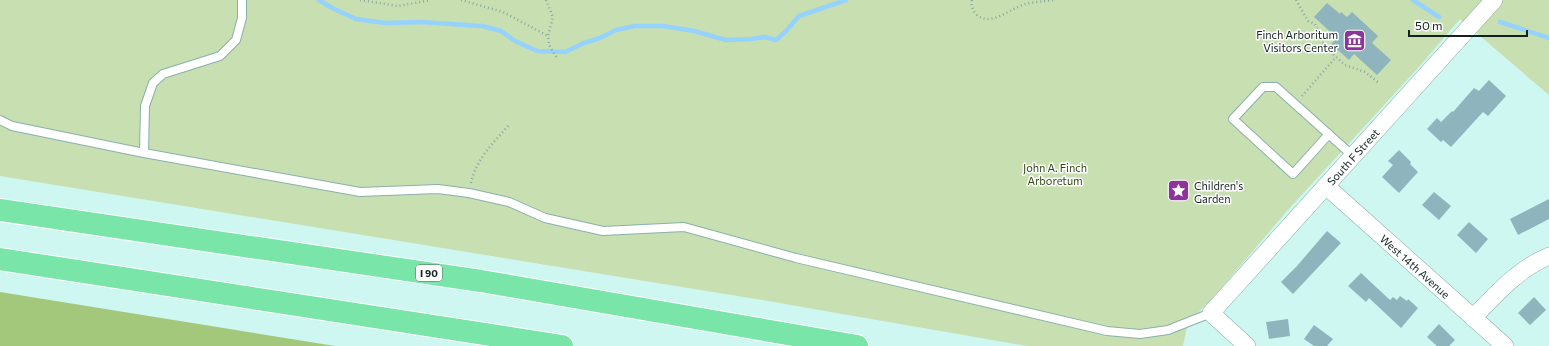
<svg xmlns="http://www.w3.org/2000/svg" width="1549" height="346" font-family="Commissioner,sans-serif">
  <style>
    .green { fill: #c8dfb1 }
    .forest { fill: #a3c87c }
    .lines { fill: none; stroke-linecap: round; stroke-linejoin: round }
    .stream { stroke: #95d2fd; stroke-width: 4.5 }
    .building { fill: #8eb5bd }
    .lane-casing { stroke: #89b0aa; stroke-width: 10 }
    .street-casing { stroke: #89b0aa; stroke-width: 18 }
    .highway-casing { stroke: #fff; stroke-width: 24 }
    .path { stroke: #87a7a1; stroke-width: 2.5; stroke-dasharray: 1 3; stroke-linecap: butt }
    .lane { stroke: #fff; stroke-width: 8 }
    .street { stroke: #fff; stroke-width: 17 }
    .highway { stroke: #79e5a8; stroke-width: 22 }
    .labels { text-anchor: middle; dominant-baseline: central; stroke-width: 3; stroke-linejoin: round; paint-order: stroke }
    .shield { fill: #fff; stroke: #5a6463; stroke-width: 1 }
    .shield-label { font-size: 10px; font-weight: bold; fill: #132220 }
    .poi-label { font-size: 11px; fill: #132220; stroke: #fff; text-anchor: end }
    .street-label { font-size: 11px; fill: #132220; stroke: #fff }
    .park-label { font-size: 11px; fill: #2f4610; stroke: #fff }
  </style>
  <rect width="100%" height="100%" fill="#cdf7f0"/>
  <path class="green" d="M0,0H1549V95L1460,19L1418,68L1287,211L1212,299L1188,323L1183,346H1027L762,300L0,176Z"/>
  <path class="forest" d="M0,292L335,346H0Z"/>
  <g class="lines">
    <path class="stream" d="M319,0L332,8L356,19L385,23L421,22L482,26L501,31L515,41L537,51L565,52L584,43L600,38L616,30L635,26H663L694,31L726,40L751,39L765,37L776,40L786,31L799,16L846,0
      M1413,0L1439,17
      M1500,22L1549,38"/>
  </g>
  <path class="building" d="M1327,3L1340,14L1341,12L1347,17L1352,12L1378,36L1372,43L1391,60L1377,75L1354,54L1349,60L1331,44L1337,38L1314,17Z
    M1489,80L1506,96L1488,116L1483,112L1451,147L1443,140L1441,142L1427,129L1437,118L1441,122L1452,111L1453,112L1474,88L1479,91Z
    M1399,150L1411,162L1410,164L1418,172L1399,193L1382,177L1393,165L1388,161Z
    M1434,192L1451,206L1439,220L1422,205Z
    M1549,199V219L1518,235L1510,219Z
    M1469,222L1488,239L1476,253L1457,235Z
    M1327,231L1341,243L1293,294L1281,282L1297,266Z
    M1361,273L1390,300L1393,297L1397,300L1400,296L1407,301L1408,299L1418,308L1401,328L1369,298L1366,302L1348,286Z
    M1534,297L1546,310L1530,325L1518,313Z
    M1288,319L1290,336L1269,339L1266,322Z
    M1439,324L1455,340L1449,346H1437L1427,337Z
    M1314,325L1333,339L1327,346H1314L1304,339Z"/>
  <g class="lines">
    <defs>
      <path id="lane" d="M0,120L12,126L144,153L360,192L438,189L469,193L509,202L545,218L603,231L684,227L796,258L1107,331L1140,334L1168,330L1211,313
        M1329,134L1293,174L1233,119L1263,87H1276L1353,156
        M144,153L145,106L153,83L163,74L220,56L236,40L242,18V0"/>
      <g id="street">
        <path id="s1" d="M1326,186L1505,346"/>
        <path d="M1473,318C1496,294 1518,269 1549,256"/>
        <path id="s2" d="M1247,346L1211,313L1494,0"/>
      </g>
      <path id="highway" d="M0,210L481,281L857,346
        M0,259L562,346"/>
    </defs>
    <use href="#lane" class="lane-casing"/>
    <use href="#street" class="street-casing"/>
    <use href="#highway" class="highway-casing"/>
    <path class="path" d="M360,0L398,6L431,0
      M461,0L503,12L548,36
      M546,0L553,17L548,36L549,45L557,58
      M972,0C971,5 972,10 976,14C990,28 1011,8 1025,4C1035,2 1045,1 1056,0
      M1296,0L1308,21L1315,24L1325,47L1345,65L1365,72L1379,83
      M1302,96L1336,57
      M471,183C476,159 494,142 510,124"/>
    <use href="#lane" class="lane"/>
    <use href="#street" class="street"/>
    <use href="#highway" class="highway"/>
  </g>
  <defs>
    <symbol id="museum-square" viewBox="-11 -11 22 22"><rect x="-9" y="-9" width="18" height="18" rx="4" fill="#8e329c" stroke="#fff"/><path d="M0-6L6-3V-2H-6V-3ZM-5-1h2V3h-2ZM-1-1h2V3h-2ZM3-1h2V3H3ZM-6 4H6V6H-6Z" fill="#fff"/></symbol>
    <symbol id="sight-square" viewBox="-11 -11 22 22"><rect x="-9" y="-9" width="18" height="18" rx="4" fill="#8e329c" stroke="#fff"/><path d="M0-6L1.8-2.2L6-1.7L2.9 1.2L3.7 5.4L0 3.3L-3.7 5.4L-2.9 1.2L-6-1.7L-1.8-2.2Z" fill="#fff"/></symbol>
  </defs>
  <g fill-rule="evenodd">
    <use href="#museum-square" x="1342" y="28" width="25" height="25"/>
    <use href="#sight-square" x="1166" y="178" width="25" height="25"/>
  </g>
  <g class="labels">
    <rect class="shield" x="416" y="265" width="26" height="16" rx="3"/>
    <g class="shield-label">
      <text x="429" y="273">I 90</text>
    </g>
    <g class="poi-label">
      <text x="1338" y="34">Finch Arboritum<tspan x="1338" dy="13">Visitors Center</tspan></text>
      <text x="1194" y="185" text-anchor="start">Children's<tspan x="1194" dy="13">Garden</tspan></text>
    </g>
    <g class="street-label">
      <text stroke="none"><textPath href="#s2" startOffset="260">South F Street</textPath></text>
      <text stroke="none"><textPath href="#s1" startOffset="120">West 14th Avenue</textPath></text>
    </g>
    <g class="park-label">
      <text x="1055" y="167">John A. Finch<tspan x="1055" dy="13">Arboretum</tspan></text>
    </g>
  </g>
  <path d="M1409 30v6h118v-6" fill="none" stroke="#132220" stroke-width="2"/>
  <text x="1415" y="30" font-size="12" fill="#132220" stroke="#ffffff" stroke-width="3" paint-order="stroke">50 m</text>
</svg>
